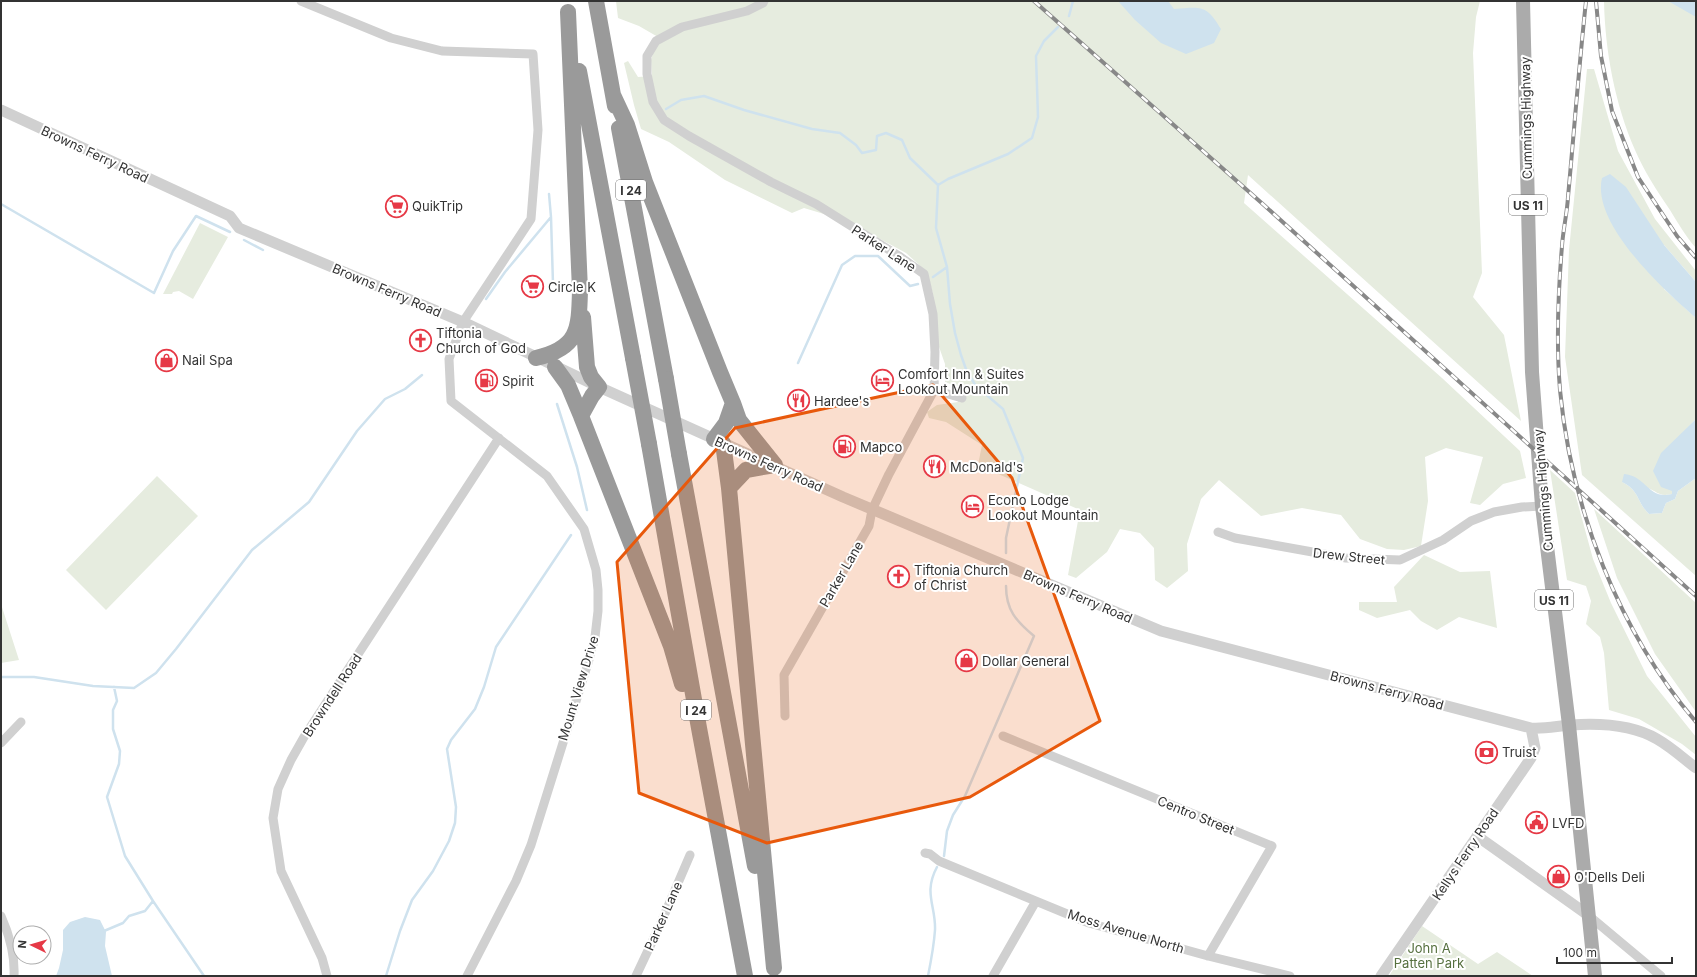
<svg xmlns="http://www.w3.org/2000/svg" width="1697" height="977" font-family="Inter,sans-serif">
  <style>
    .green { fill: #e6ecdf }
    .water { fill: #cfe2ee }
    .lines { fill: none; stroke-linecap: round; stroke-linejoin: round }
    .stream { stroke: #cfe2ee; stroke-width: 2.5 }
    .minor { stroke: #d0d0d0; stroke-width: 9 }
    .tertiary { stroke: #d0d0d0; stroke-width: 11 }
    .primary { stroke: #ababab; stroke-width: 14 }
    .motorway { stroke: #9a9a9a; stroke-width: 16 }
    .rail-casing { stroke: #888; stroke-width: 4 }
    .rail { stroke: #fff; stroke-width: 2.5; stroke-dasharray: 8; stroke-linecap: butt }
    .motorway-bridge { stroke: #9a9a9a; stroke-width: 16 }
    .marked { fill: #e8590c; fill-opacity: 0.2; stroke: #e8590c; stroke-width: 3; stroke-linejoin: round }
    .labels { text-anchor: middle; dominant-baseline: central; stroke-width: 4; stroke-linejoin: round; paint-order: stroke }
    .shield { fill: #fff; stroke: #707070; stroke-width: 1 }
    .shield-label { font-size: 12px; font-weight: bold; fill: #333 }
    .street-label { font-size: 13px; fill: #333; stroke: #fff }
    .poi-label { font-size: 13px; fill: #333; stroke: #fff; text-anchor: start }
    .park-label { font-size: 13px; fill: #56703f; stroke: #fff }
  </style>
  <rect width="100%" height="100%" fill="#fff"/>
  <path class="green" d="M616,1H1480L1476,17L1473,53L1482,273L1473,297L1504,335L1521,421L1248,175L1244,203L1442,378L1520,451L1526,478L1503,484L1480,505L1470,503L1483,457L1446,448L1425,457L1428,501L1421,546L1404,550L1387,549L1360,539L1341,515L1302,508L1261,516L1219,480L1201,499L1187,544L1188,571L1167,588L1155,580L1154,548L1140,533L1120,529L1107,552L1076,578L1068,575L1080,510L978,465L982,445L946,422L929,418L927,412L937,405L958,402L953,385L945,382V364L938,344L933,294L927,272L906,253L847,221L804,208L792,213L725,180L669,142L641,129L634,105L624,63L628,61L638,77L652,76L651,60L658,37L639,26L618,18Z
    M1604,1H1696V248C1686,237 1678,223 1670,210C1657,191 1644,171 1635,150C1615,104 1605,51 1604,1Z
    M1587,69H1594L1618,151L1655,219L1696,271V282L1664,245V289L1696,318V419L1679,437L1672,494C1659,497 1658,492 1648,488C1640,485 1630,484 1622,482C1640,491 1636,501 1649,514L1662,513L1666,503L1675,499L1678,491L1696,478V576L1582,475L1565,357L1569,250Z
    M200,223L228,237L193,299L179,291L173,292L172,294H163Z
    M1550,470L1575,493L1593,559L1611,603L1647,676L1696,737V755L1682,744L1639,719L1609,710L1604,653L1600,637L1586,624L1591,601L1586,586L1567,580Z
    M157,476L198,516L106,610L66,570Z
    M1594,509L1696,603V712L1655,654L1617,578Z
    M1424,555L1460,572L1490,571L1497,628L1459,617L1437,630L1421,621L1410,610L1377,618L1359,610V602H1397L1394,587Z
    M1,604L19,660L1,663Z
    M1422,926L1478,964L1497,952L1533,976H1389Z"/>
  <path class="water" d="M1118,1H1168L1174,9C1201,7 1206,4 1221,29L1214,43L1186,54L1161,43L1135,20Z
    M1668,1H1696V17Z
    M1610,174L1626,187L1664,245L1696,282V318C1664,290 1591,224 1602,178Z
    M1696,419V478L1678,491L1675,499L1666,503L1662,513L1649,514C1636,501 1640,491 1622,482L1624,474C1647,476 1648,500 1672,494V491L1661,487L1653,471L1661,453Z
    M85,917L100,920L106,932L105,946L112,976H56L59,968L63,950V930L70,922Z"/>
  <g class="lines">
    <path class="stream" d="M1069,16L1073,1
      M666,109L681,100L704,96L744,110L812,129L840,133L856,145L862,153L876,150L877,136L886,133L902,140L910,158L938,185L936,228L947,267L950,304L955,333L961,355L967,372L976,386L1003,409L1023,458L1006,538V553
      M938,185L948,179L1008,154L1032,138L1038,117L1036,56L1044,41L1058,27
      M1,204L154,293L173,251L196,216L230,232
      M551,217L553,284
      M244,240L263,250
      M933,277L947,267
      M486,299L505,272L551,217L549,194
      M798,363L842,265L855,256H878L910,286L918,284
      M557,404L577,467L587,510
      M1,677H34L93,686L134,688L156,673L176,649L252,550L309,502L357,431L385,399L405,389L422,375
      M114,687L117,701L113,710V729L120,751L119,764L107,797L125,856L153,901L204,976
      M944,856L947,831L953,815L965,796L1034,636C1016,621 1006,610 1006,586
      M104,931L123,923L129,916L145,911L153,901
      M386,976L400,931L412,900L433,871L449,841L455,823L456,807L447,749L451,740L475,709L484,687L496,647L571,535
      M928,976C931,961 934,945 935,930C936,906 923,893 937,867"/>
    <path class="minor" d="M301,1L391,38L442,51L533,54L538,130L531,219L463,322L449,359L451,401L547,476L584,529L596,570L598,590V611L595,637L588,663L531,845L516,881L467,976
      M764,1L763,3L747,11L682,27L656,41L647,56V74L653,102L664,120L689,136L771,182L816,204L899,256L924,274L933,314L935,352L934,390L889,474L872,510L869,526L784,675L785,716
      M934,390L962,398
      M1218,532L1235,538L1346,558L1400,560L1443,540L1471,521L1494,512L1522,507L1542,506
      M1003,736L1272,846L1208,956
      M1,743L21,722
      M925,853L930,854L939,861L1089,923L1208,956L1290,976
      M1588,915L1661,976
      M1,916C10,936 15,955 14,976
      M327,976L322,958L281,871L273,818L278,789L291,760L304,737L499,438
      M636,976L660,925L690,855
      M993,976L1036,901"/>
    <path class="tertiary" d="M1,110L230,216L239,228L463,322L599,387L843,497L1161,631L1531,728C1545,729 1557,726 1571,725C1599,723 1631,724 1657,739C1671,747 1683,758 1696,768
      M1477,836L1588,915
      M1381,976L1531,758L1535,748L1531,728"/>
    <path class="primary" d="M1523,1L1532,372L1542,506L1569,725L1595,976"/>
    <path class="motorway" d="M596,1L615,106
      M579,71L633,358
      M613,95L627,125L645,182L720,372L733,403L739,420L775,465
      M619,128L666,379
      M536,358C579,348 579,329 580,290L568,12
      M555,367L568,385L581,416L671,646L682,684
      M581,416L592,396L599,387L591,377L587,367L583,317
      M714,439L726,423L733,403
      M723,443L729,488
      M649,444L699,728L745,976
      M679,454L755,866
      M774,968L729,488L746,470L775,465"/>
    <defs>
      <path id="rail" d="M1034,1L1265,206L1696,596
        M1586,1C1579,66 1574,132 1568,197C1567,214 1563,230 1562,246C1558,294 1556,342 1560,390C1571,508 1619,632 1696,722
        M1596,1L1601,56L1612,111L1638,177L1677,236L1696,258"/>
    </defs>
    <use href="#rail" class="rail-casing"/>
    <use href="#rail" class="rail"/>
    <path class="motorway-bridge" d="M633,358L649,444
      M666,379L679,454"/>
  </g>
  <path class="marked" d="M933,385L1012,478L1100,721L970,797L767,843L639,793L617,562L735,428Z"/>
  <defs>
    <symbol id="supermarket-ring" viewBox="-11 -11 22 22"><circle r="9.5" fill="#fff" stroke="#e63946" stroke-width="1.5"/><path d="M-6-5.5h2.5l.6 2H6L4.5 2H-2.5L-4.4-4H-6ZM-1.5 3.2a1.3 1.3 0 1 0 .1 0ZM3 3.2a1.3 1.3 0 1 0 .1 0Z" fill="#e63946"/></symbol>
    <symbol id="church-ring" viewBox="-11 -11 22 22"><circle r="9.5" fill="#fff" stroke="#e63946" stroke-width="1.5"/><path d="M-1.2-6h2.4v3.5h3.3v2.4h-3.3V6h-2.4V-.1h-3.3v-2.4h3.3Z" fill="#e63946"/></symbol>
    <symbol id="shop-ring" viewBox="-11 -11 22 22"><circle r="9.5" fill="#fff" stroke="#e63946" stroke-width="1.5"/><path d="M-5-2.5h2.3a2.7 3.5 0 0 1 5.4 0H5L5.5 6h-11ZM-1.5-2.5h3a1.5 2.3 0 0 0-3 0Z" fill="#e63946"/></symbol>
    <symbol id="fuel-ring" viewBox="-11 -11 22 22"><circle r="9.5" fill="#fff" stroke="#e63946" stroke-width="1.5"/><path d="M-5.5-6h7V0h2V4h1.3V-2.5L3-4.5l.8-.8L6-3V5H2.5V1h-1V6h-7ZM-4.2-4.7v3.2H.2V-4.7Z" fill="#e63946"/></symbol>
    <symbol id="hotel-ring" viewBox="-11 -11 22 22"><circle r="9.5" fill="#fff" stroke="#e63946" stroke-width="1.5"/><path d="M-6-4.5h1.5V1H6V5H4.5V3h-9V5H-6ZM-4 0a1.8 1.8 0 1 1 3.6 0ZM.5 0V-2.5h3Q6-2.5 6 0Z" fill="#e63946"/></symbol>
    <symbol id="restaurant-ring" viewBox="-11 -11 22 22"><circle r="9.5" fill="#fff" stroke="#e63946" stroke-width="1.5"/><path d="M-5-6h1v4h1v-4h1v4h1v-4h1v5L-1.5 .5V6h-2V.5L-5-1ZM5-6V6H3V1.5H1.5Q1.5-4 5-6Z" fill="#e63946"/></symbol>
    <symbol id="bank-ring" viewBox="-11 -11 22 22"><circle r="9.5" fill="#fff" stroke="#e63946" stroke-width="1.5"/><path d="M-6-4H6V4H-6ZM0-2.3a2.3 2.3 0 1 0 0 4.6a2.3 2.3 0 1 0 0-4.6Z" fill="#e63946"/></symbol>
    <symbol id="civic-ring" viewBox="-11 -11 22 22"><circle r="9.5" fill="#fff" stroke="#e63946" stroke-width="1.5"/><path d="M-.6-6.5H3V-4.5H.6V-3L4-1V1h2V6H-6V1h2V-1L-.6-3ZM-1.2 2.5V6h2.4V2.5Z" fill="#e63946"/></symbol>
  </defs>
  <g fill-rule="evenodd">
    <use href="#supermarket-ring" x="384" y="194" width="25" height="25"/>
    <use href="#supermarket-ring" x="520" y="274" width="25" height="25"/>
    <use href="#church-ring" x="408" y="328" width="25" height="25"/>
    <use href="#shop-ring" x="154" y="348" width="25" height="25"/>
    <use href="#fuel-ring" x="474" y="368" width="25" height="25"/>
    <use href="#hotel-ring" x="870" y="368" width="25" height="25"/>
    <use href="#restaurant-ring" x="786" y="388" width="25" height="25"/>
    <use href="#fuel-ring" x="832" y="434" width="25" height="25"/>
    <use href="#restaurant-ring" x="922" y="454" width="25" height="25"/>
    <use href="#hotel-ring" x="960" y="494" width="25" height="25"/>
    <use href="#church-ring" x="886" y="564" width="25" height="25"/>
    <use href="#shop-ring" x="954" y="648" width="25" height="25"/>
    <use href="#bank-ring" x="1474" y="740" width="25" height="25"/>
    <use href="#civic-ring" x="1524" y="810" width="25" height="25"/>
    <use href="#shop-ring" x="1546" y="864" width="25" height="25"/>
  </g>
  <g class="labels">
    <g class="shield">
      <rect x="616" y="180" width="30" height="20" rx="3"/>
      <rect x="1509" y="195" width="38" height="20" rx="3"/>
      <rect x="1535" y="590" width="38" height="20" rx="3"/>
      <rect x="681" y="700" width="30" height="20" rx="3"/>
    </g>
    <g class="shield-label">
      <text x="631" y="190">I 24</text>
      <text x="1528" y="205">US 11</text>
      <text x="1554" y="600">US 11</text>
      <text x="696" y="710">I 24</text>
    </g>
    <g class="street-label">
      <text transform="translate(1526 118) rotate(-91)">Cummings Highway</text>
      <text transform="translate(95 154) rotate(25)">Browns Ferry Road</text>
      <text transform="translate(884 248) rotate(33)">Parker Lane</text>
      <text transform="translate(387 290) rotate(23)">Browns Ferry Road</text>
      <text transform="translate(769 464) rotate(24)">Browns Ferry Road</text>
      <text transform="translate(1543 490) rotate(-95)">Cummings Highway</text>
      <text transform="translate(1349 556) rotate(6)">Drew Street</text>
      <text transform="translate(841 574) rotate(-60)">Parker Lane</text>
      <text transform="translate(1078 596) rotate(23)">Browns Ferry Road</text>
      <text transform="translate(578 688) rotate(-73)">Mount View Drive</text>
      <text transform="translate(1387 690) rotate(15)">Browns Ferry Road</text>
      <text transform="translate(332 695) rotate(-57)">Browndell Road</text>
      <text transform="translate(1196 815) rotate(22)">Centro Street</text>
      <text transform="translate(1465 854) rotate(-56)">Kellys Ferry Road</text>
      <text transform="translate(663 916) rotate(-66)">Parker Lane</text>
      <text transform="translate(1126 931) rotate(17)">Moss Avenue North</text>
    </g>
    <g class="poi-label">
      <text x="412" y="206">QuikTrip</text>
      <text x="548" y="287">Circle K</text>
      <text x="436" y="333">Tiftonia<tspan x="436" dy="15">Church of God</tspan></text>
      <text x="182" y="360">Nail Spa</text>
      <text x="898" y="374">Comfort Inn &amp; Suites<tspan x="898" dy="15">Lookout Mountain</tspan></text>
      <text x="502" y="381">Spirit</text>
      <text x="814" y="401">Hardee's</text>
      <text x="860" y="447">Mapco</text>
      <text x="950" y="467">McDonald's</text>
      <text x="988" y="500">Econo Lodge<tspan x="988" dy="15">Lookout Mountain</tspan></text>
      <text x="914" y="570">Tiftonia Church<tspan x="914" dy="15">of Christ</tspan></text>
      <text x="982" y="661">Dollar General</text>
      <text x="1502" y="752">Truist</text>
      <text x="1552" y="823">LVFD</text>
      <text x="1574" y="877">O'Dells Deli</text>
    </g>
    <g class="park-label">
      <text x="1429" y="948">John A<tspan x="1429" dy="15">Patten Park</tspan></text>
    </g>
  </g>
  <rect width="1697" height="977" fill="none" stroke="#333333" stroke-width="4"/>
  <g transform="translate(32 945) rotate(275)"><circle r="19" fill="#ffffff" stroke="#adadad"/>
  <path d="M0-3L7 15L0 10L-7 15Z" fill="#e63946"/>
  <text y="-6" font-size="11" font-weight="bold" text-anchor="middle" fill="#333333">N</text>
  </g>
  <path d="M1557 957v6h115v-6" fill="none" stroke="#333333" stroke-width="2"/>
  <text x="1563" y="957" font-size="12" fill="#333333" stroke="#ffffff" stroke-width="3" paint-order="stroke">100 m</text>
</svg>
